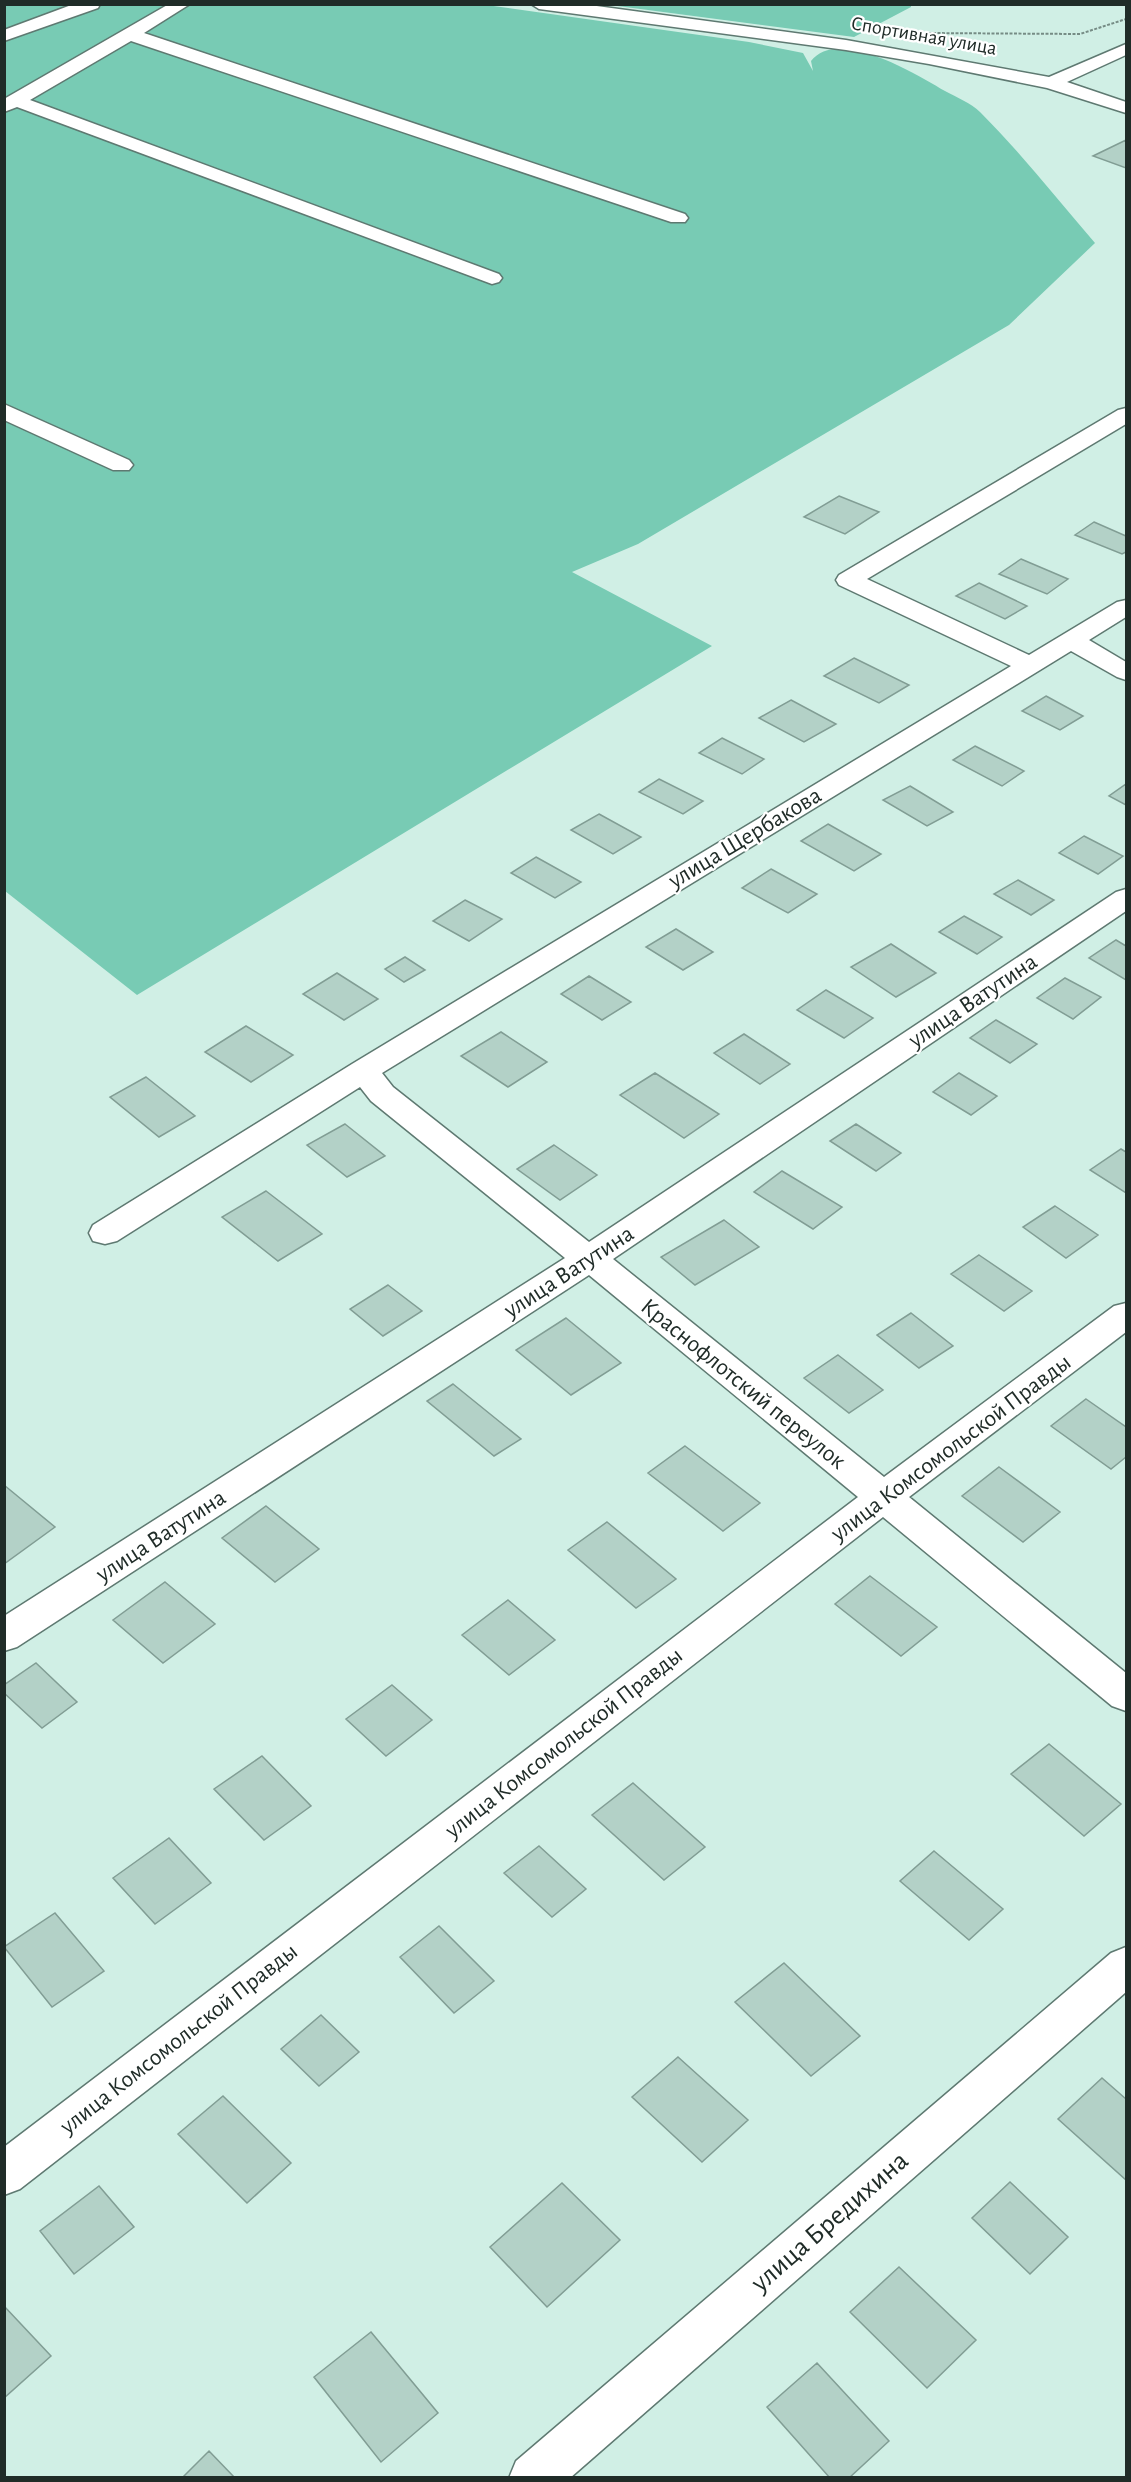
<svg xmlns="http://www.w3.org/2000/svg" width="1131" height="2482" font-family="'Alegreya Sans',sans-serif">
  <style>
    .green { fill: #78cbb4 }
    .building { fill: #b3d1c7; stroke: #819d94; stroke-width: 1.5 }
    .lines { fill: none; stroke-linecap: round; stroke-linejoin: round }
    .minor-casing { stroke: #5e7971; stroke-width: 3 }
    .path { stroke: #768c85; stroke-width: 2; stroke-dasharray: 3 1.5; stroke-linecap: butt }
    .minor { fill: #fff; fill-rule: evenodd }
    .labels { text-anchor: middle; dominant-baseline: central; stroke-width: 4.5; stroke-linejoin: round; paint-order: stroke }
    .far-street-label { font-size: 20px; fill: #202c28; stroke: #fff }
    .street-label { font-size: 24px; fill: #202c28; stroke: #fff }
    .near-street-label { font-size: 28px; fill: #202c28; stroke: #fff }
  </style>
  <rect width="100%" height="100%" fill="#d0efe5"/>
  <path class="green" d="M479,4L749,42L803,53L813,71L811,61C838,26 918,75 945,91C956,97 971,103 980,112C1021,153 1057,199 1095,243L1009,325L638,544L572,572L712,646L137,995L5,891L4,5Z
    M911,5V7L854,37L610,5Z"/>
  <path class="building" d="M1126,140V168L1093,156Z
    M839,496L879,512L845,534L804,517Z
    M1094,522L1126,536V552L1122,554L1075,535Z
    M1021,559L1068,579L1047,594L999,574Z
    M979,583L1027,606L1005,619L956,596Z
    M854,658L909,685L879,703L824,676Z
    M1046,696L1083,716L1060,730L1022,711Z
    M791,700L836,724L804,742L759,718Z
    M722,738L764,759L742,774L699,753Z
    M975,746L1024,771L1002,786L953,760Z
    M659,779L703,801L683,814L639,792Z
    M1126,784V805L1109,796Z
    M910,786L953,812L927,826L883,800Z
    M599,814L641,837L613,854L571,830Z
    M828,824L881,854L854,871L801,841Z
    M1084,836L1123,856L1098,874L1059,853Z
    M536,857L581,882L555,898L511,873Z
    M771,869L817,894L788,913L742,888Z
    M1018,880L1054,900L1031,915L994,894Z
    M465,900L502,919L469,941L433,921Z
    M964,916L1002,937L977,954L939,932Z
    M676,929L713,952L683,970L646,947Z
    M1116,940L1126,946V980L1089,958Z
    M891,944L936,973L896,997L851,967Z
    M405,957L425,970L404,982L385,969Z
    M337,973L378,999L344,1020L303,994Z
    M589,976L631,1002L602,1020L561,994Z
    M1065,978L1101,997L1073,1019L1037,998Z
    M826,990L873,1018L844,1038L797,1010Z
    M996,1020L1037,1044L1010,1063L970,1038Z
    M246,1026L293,1055L251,1082L205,1052Z
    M501,1032L547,1062L508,1087L461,1056Z
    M744,1034L790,1064L760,1084L714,1053Z
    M655,1073L719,1114L684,1138L620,1095Z
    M959,1073L997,1096L971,1115L933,1092Z
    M146,1077L195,1116L159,1137L110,1097Z
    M345,1124L385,1156L347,1177L307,1145Z
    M856,1124L901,1153L876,1171L830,1141Z
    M554,1145L597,1175L560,1200L517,1169Z
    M1121,1149L1126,1152V1193L1090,1170Z
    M782,1171L842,1207L813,1229L754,1192Z
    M266,1191L322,1234L278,1261L222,1217Z
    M1055,1206L1098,1235L1066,1258L1023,1227Z
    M724,1220L759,1247L695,1285L661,1257Z
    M979,1255L1032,1291L1004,1311L951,1274Z
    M388,1285L422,1311L383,1336L350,1309Z
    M911,1313L953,1346L919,1368L877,1335Z
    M566,1318L621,1363L571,1395L516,1350Z
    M838,1355L883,1390L849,1413L804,1378Z
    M453,1384L521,1439L494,1456L427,1401Z
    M1086,1399L1126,1427V1457L1111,1469L1051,1426Z
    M685,1446L760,1503L723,1531L648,1473Z
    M999,1467L1060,1512L1023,1542L962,1496Z
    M4,1485L55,1527L4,1564Z
    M266,1506L319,1549L275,1582L222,1538Z
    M607,1522L676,1579L636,1608L568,1550Z
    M870,1576L937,1627L901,1656L835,1604Z
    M165,1582L215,1624L163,1663L113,1620Z
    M508,1600L555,1640L509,1675L462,1635Z
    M36,1663L77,1702L42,1728L4,1693V1685Z
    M392,1685L432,1720L386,1756L346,1719Z
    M1049,1744L1121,1804L1084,1836L1011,1774Z
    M262,1756L311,1806L264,1840L214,1789Z
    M633,1783L705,1847L664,1880L592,1815Z
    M169,1838L211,1883L155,1924L113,1878Z
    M539,1846L586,1889L552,1917L504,1873Z
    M934,1851L1003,1909L969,1940L900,1881Z
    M55,1913L104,1971L52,2007L4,1947Z
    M439,1926L494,1981L454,2013L400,1957Z
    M784,1963L860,2036L811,2076L735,2002Z
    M321,2015L359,2052L319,2086L281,2049Z
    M678,2057L748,2120L702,2162L632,2097Z
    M1102,2078L1126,2099V2180L1058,2119Z
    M223,2096L291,2163L247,2203L178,2134Z
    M1010,2182L1068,2237L1030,2274L972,2218Z
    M562,2183L620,2240L547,2307L490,2247Z
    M99,2186L134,2227L74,2274L40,2231Z
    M899,2267L976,2340L927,2388L850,2312Z
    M4,2306L51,2356L4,2398Z
    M371,2332L438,2413L381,2462L314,2377Z
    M817,2363L889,2441L849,2478H830L767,2407Z
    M209,2451L235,2478H182Z"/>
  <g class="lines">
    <defs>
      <path id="minor" d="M74,4H100L98,8L4,41V30Z
        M169,4H190L144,33L685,214L688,218L685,222H671L131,41L30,100L499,274L502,278L499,282L492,284L17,107L4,112V99Z
        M531,4H582L846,40L1049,77L1126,44V55L1067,82L1126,102V113L1047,88L929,64L846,50L539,9Z
        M4,404L129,460L133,465L129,470H113L4,420Z
        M1126,408V424L867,579L1029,655L1117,602L1126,600V617L1089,640L1126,662V680L1117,677L1071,651L382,1073L393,1087L589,1242L1116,892L1126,889V911L613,1259L884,1477L1114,1306L1126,1303V1332L909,1497L1126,1673V1711L1112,1706L883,1517L20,2189L4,2195V2147L858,1497L589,1275L17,1647L4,1651V1616L565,1258L371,1101L360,1087L117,1241L105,1244L93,1241L89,1233L93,1225L352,1064L1011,666L839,585L836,580L839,575L1118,410Z
        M1126,1947V1992L570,2478H509L516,2461L1111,1953Z"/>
    </defs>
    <use href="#minor" class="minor-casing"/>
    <path class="path" d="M924,33L1080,34L1126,19"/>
    <use href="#minor" class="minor"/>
  </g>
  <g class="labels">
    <g class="far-street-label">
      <text transform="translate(924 36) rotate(10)">Спортивная улица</text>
    </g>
    <g class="street-label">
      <text transform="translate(745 838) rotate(-31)">улица Щербакова</text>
      <text transform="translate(973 1001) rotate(-34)">улица Ватутина</text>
      <text transform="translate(569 1272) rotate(-33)">улица Ватутина</text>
      <text transform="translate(743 1384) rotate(39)">Краснофлотский переулок</text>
      <text transform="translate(951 1448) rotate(-37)">улица Комсомольской Правды</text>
      <text transform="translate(161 1536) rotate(-33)">улица Ватутина</text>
      <text transform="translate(564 1743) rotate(-38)">улица Комсомольской Правды</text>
      <text transform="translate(179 2039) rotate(-38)">улица Комсомольской Правды</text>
    </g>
    <g class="near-street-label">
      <text transform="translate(830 2222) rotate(-41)">улица Бредихина</text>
    </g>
  </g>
  <rect width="1131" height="2482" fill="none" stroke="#202c28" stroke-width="12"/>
</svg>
